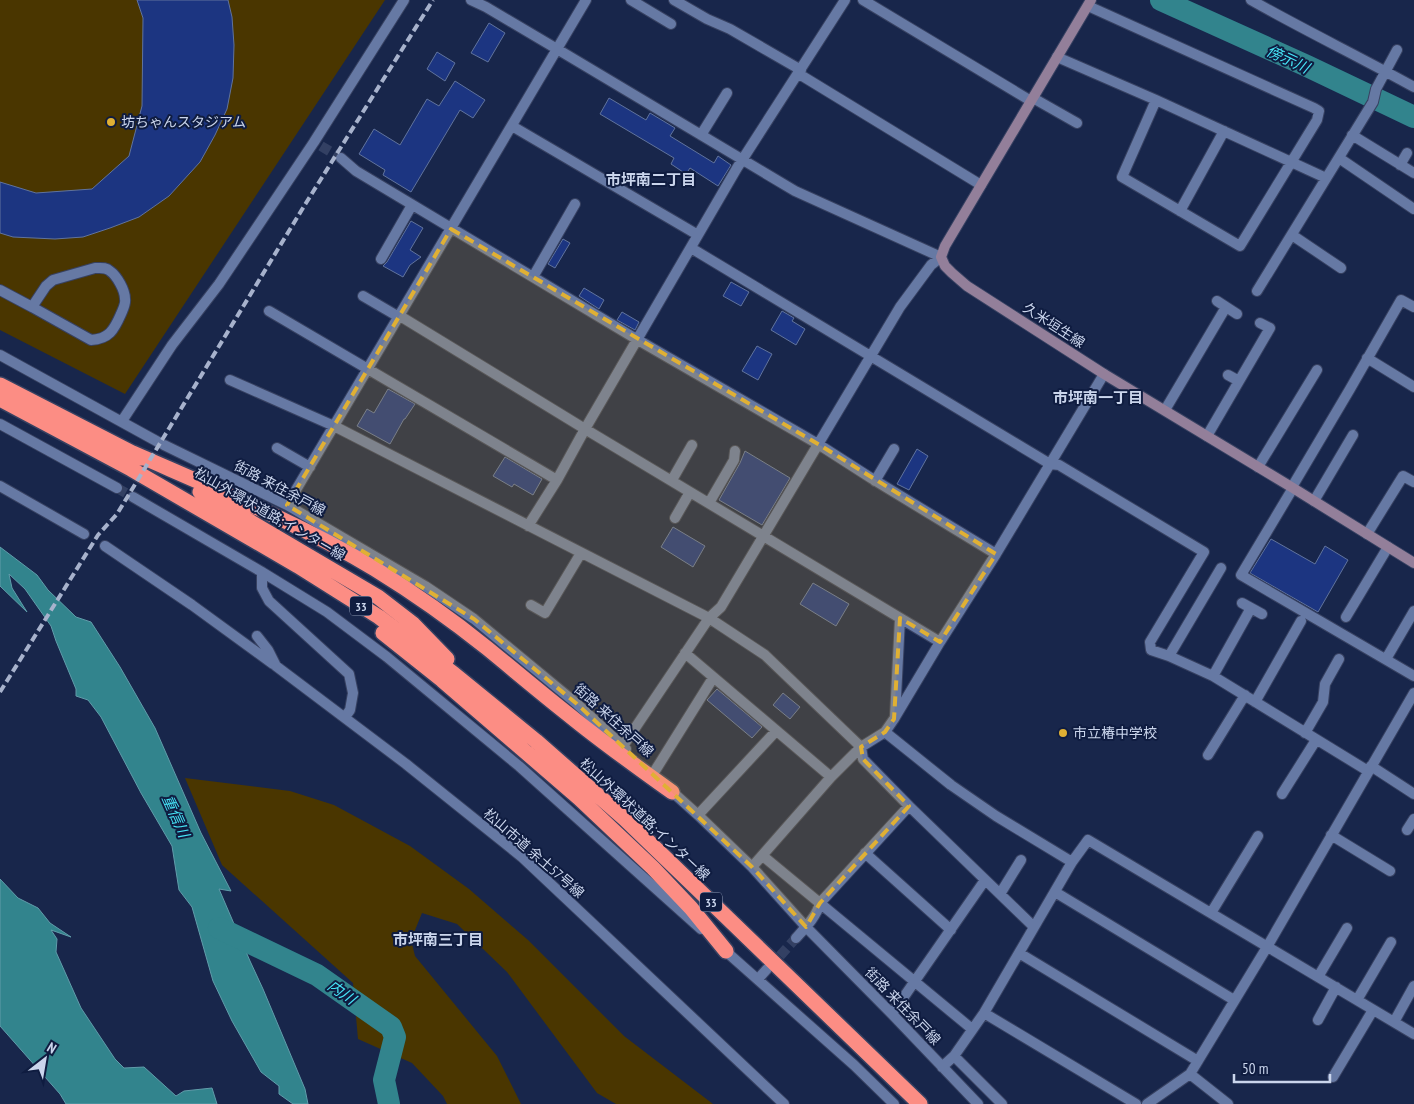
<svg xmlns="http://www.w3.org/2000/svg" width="1414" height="1104" font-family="'PT Sans Narrow','Noto Sans JP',sans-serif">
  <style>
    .green { fill: #4a3600 }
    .water { fill: #32848d; stroke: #609caa }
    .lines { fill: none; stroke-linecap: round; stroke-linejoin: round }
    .river { stroke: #32848d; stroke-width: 22 }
    .building { fill: #1c3581; stroke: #60739d }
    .minor-tunnel { stroke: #334063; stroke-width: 10; stroke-dasharray: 10 5; stroke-linecap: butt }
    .minor-casing { stroke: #374161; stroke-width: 12 }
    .tertiary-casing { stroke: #374161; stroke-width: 12 }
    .secondary-casing { stroke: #374161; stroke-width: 12 }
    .motorway-casing { stroke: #374161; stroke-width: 18 }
    .minor { stroke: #6679a4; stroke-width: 10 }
    .tertiary { stroke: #6679a4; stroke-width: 10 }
    .secondary { stroke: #937f9a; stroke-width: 10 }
    .motorway { stroke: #fc8d84; stroke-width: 15 }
    .rail { stroke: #a7b2cc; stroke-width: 4; stroke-dasharray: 8 4; stroke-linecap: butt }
    .marked { fill: #e0b034; fill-opacity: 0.2; stroke: #e0b034; stroke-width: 4; stroke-dasharray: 10 6; stroke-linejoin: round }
    .poi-dot { fill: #e0b034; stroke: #0f1c40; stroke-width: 2 }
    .labels { text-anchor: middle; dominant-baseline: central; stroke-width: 4; stroke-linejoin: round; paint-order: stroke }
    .shield { fill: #0f1c40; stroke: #929eb8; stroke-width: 1 }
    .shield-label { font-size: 12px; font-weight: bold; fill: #cad5ec }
    .poi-label { font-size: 14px; fill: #cad5ec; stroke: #0f1c40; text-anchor: start }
    .street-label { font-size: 14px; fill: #cad5ec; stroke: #0f1c40 }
    .water-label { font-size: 15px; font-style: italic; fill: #46e4f6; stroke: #0f1c40 }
    .neighbourhood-label { font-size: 15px; font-weight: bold; fill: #cad5ec; stroke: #0f1c40 }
  </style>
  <rect width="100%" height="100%" fill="#18264b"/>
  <path class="green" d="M0,0H385L125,394L0,330Z
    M185,778L290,791L334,805L410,846L469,889L528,940L624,1036L713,1104H616L597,1093L507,972L457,924L422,913L411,940L415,956L497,1056L521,1104H447L443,1096L412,1063L358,1039L353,983L222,865Z"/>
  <path class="water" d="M0,547L37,575L48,590L76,617L91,622L120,667L155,728L201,833L231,891L219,889L250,961L263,989L305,1089L308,1104H293L279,1094V1086L261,1072L232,1021L213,981L192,907L179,890L172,846L141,793L101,717L88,700L76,696V689L56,641L51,626L25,589L9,574L12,588L27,612L0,586Z
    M0,879L18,898L38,908L50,923L71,937L51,930L57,939L56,952L81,1008L115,1059L124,1068L144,1067L176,1096L184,1091L212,1088L217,1104H66L60,1094L0,1026Z"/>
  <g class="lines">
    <path class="river" d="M1161,0L1307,66L1414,117
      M219,928L317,975L391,1027L395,1037L384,1080L389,1104"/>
  </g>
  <path class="building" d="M137,0H228L232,17L234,45L233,78L227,109L215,135L200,162L169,196L139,217L110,228L83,237L55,239L13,237L0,233V182L36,193L92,189L129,156L142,106L143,18Z
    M489,23L505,33L488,62L471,53Z
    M437,52L455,63L445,81L427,69Z
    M455,81L485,100L473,118L460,110L411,192L383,175L385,170L359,154L374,129L400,145L427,99L439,106Z
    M609,98L646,120L650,113L675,128L670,136L714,163L718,156L731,165L718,186L690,168L686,174L671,164L674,158L600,114Z
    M411,221L423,228L410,250L421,257L410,265L403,277L383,266L387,262Z
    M563,239L570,243L555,268L548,264Z
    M731,282L749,292L741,306L723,296Z
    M584,288L604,300L599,309L579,296Z
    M782,311L794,318L792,321L805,329L796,345L771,330Z
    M622,312L639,322L635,330L617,320Z
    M757,346L772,354L758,380L742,371Z
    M388,389L415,404L405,419H404L390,444L357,426L367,409L374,413Z
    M917,449L928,456L909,490L897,484Z
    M745,451L790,478L762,525L719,500L740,463Z
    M505,457L542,479L533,495L514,484L512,487L493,476Z
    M673,527L705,546L693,567L661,547Z
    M1271,539L1315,564L1325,546L1348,560L1318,612L1250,573Z
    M813,583L849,604L836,626L800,604Z
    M717,689L762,727L752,738L707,700Z
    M783,693L800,707L790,719L773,705Z"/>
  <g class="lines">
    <path class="minor-tunnel" d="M321,146L341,158
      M117,488L133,497
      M770,967L796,938"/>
    <defs>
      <path id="minor" d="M471,0L486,7L557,49L795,191L941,257L931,265L900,307L721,607L709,618L623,746
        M631,0L671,24
        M674,0L707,19L730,29L801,70
        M863,0L1031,101
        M1251,0C1304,30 1360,57 1414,87
        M1088,6L1314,108L1319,111L1317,120L1240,246L1122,177L1156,100
        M1057,57L1156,100L1326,178
        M799,74L981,185
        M1033,98L1077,123
        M512,126L698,235
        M701,135L727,93
        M1352,135L1414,173
        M341,158L356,171L638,340L818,444L871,478L996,554
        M1339,158L1414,209
        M1400,165L1407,153
        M1180,211L1224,131
        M1292,235L1341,268
        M691,248L1050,464L1059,465L1204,552L1150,642L1151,650L1169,656L1213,676L1368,771
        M381,259L412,205
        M533,277L575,204
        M1257,291L1373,102L1376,89L1397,50
        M363,296L399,317
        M1217,301L1237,314
        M269,311L557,480
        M400,316L585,429L940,642
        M0,355L160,443
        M1367,358L1414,387
        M1228,375L1239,381
        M230,380L334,426L709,618L765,655L861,747L863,759L909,806L1034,927
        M1165,410L1226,307
        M122,421L172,345L219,284L314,142L404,0
        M0,424L117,488
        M1207,436L1270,328L1260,323
        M164,445L287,505L425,586L474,619L577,704L626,749
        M277,448L310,467
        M1258,467L1317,370
        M672,480L692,445
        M875,481L894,449
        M0,486L84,534
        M1292,487L1350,389L1401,300L1414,307
        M1293,488L1241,575L1414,676
        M133,497L262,572L327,612L387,657L519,766L701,929
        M1314,501L1353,435
        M709,503L734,460L735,451
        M287,505L586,0
        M675,518L690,492
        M528,526L557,480L585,429L737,168L845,0
        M1367,534L1403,476L1414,482
        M105,546L192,605L273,664
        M262,572V588L269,601L349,674L353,693L350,710L345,717
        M1242,603L1262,614
        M531,605L545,613L581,553
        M1346,617L1388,547
        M257,636L268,650L276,666L406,764L522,857L784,1104
        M685,653L831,777
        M1169,656L1221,568
        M1386,659L1414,611
        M1213,676L1251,608
        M1255,702L1301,621
        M895,717L900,618
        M885,732L951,785L996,816L1072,862
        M1305,733L1323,702L1325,684L1339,659
        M1208,755L1245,695
        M1371,766L1414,794
        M653,774L713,678
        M668,788L698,815L752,867L806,927L892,1014L978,1104
        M1282,794L1316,740
        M698,815L776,731
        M1407,830L1414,819
        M1331,835L1390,871
        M865,853L951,930
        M763,856L972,1029
        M752,867L831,777L861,747L885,732L894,719L940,642L996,554L1104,374
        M1055,892L1234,1000
        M1000,894L1021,860
        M1211,913L1258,836
        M796,938C805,928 817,916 820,903L909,806
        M721,947L854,1065L894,1104
        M1019,953L1198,1061
        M1318,977L1347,928
        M758,979L767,969
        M1357,1000L1391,942
        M984,1013L1136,1104
        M892,1014L985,880
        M1318,1020L1336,987
        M1394,1022L1414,986
        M954,1056L1002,1104
        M942,1067L954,1056L984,1013L1072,862L1088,840L1414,1034
        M1190,1074L1228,1104
        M1333,1077L1373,1010
        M1147,1104L1190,1074L1267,947L1414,693"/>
      <path id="tertiary" d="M95,268C101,268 106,267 110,271C117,276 125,290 125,299C126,304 123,309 121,314C114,330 109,339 91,340L32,307L46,286L53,280Z
        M0,290L32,307"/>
      <path id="secondary" d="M1091,0L945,246L941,257L945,266L952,273L967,286L1104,374L1293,488L1414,563"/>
      <path id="motorway" d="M0,385L142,458
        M0,399L131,469L298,566L379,617L454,674L536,741L625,819L920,1104
        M133,453C215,489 299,523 375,569C414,593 451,619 487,648C514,670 541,693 569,715C602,742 637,767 672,792
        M200,492L378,597L413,624L447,659
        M383,633L442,680L579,798L653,868L691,908L726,951"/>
    </defs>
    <use href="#minor" class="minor-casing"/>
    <use href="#tertiary" class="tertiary-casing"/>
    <use href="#secondary" class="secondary-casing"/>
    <use href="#motorway" class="motorway-casing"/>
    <use href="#minor" class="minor"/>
    <use href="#tertiary" class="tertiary"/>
    <use href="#secondary" class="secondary"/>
    <use href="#motorway" class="motorway"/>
    <path class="rail" d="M0,692L98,535L117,514L306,203L433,0"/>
  </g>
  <path class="marked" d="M451,229L818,444L996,554L940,642L900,618L894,719L885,732L861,747L863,759L909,806L820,903L806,927L752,867L577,704L474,619L287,505Z"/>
  <g class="poi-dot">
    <circle cx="111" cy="122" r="5"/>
    <circle cx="1063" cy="733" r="5"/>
  </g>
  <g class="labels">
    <g class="shield">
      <rect x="350" y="596.5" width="22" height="19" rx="4"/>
      <rect x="700" y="892.5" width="22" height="19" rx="4"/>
    </g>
    <g class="shield-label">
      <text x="361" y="606">33</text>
      <text x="711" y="902">33</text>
    </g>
    <g class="poi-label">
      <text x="121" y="122">坊ちゃんスタジアム</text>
      <text x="1073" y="733">市立椿中学校</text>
    </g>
    <g class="street-label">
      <text transform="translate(1054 325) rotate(33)">久米垣生線</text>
      <text transform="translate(280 488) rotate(28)">街路 来住余戸線</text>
      <text transform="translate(270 514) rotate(30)">松山外環状道路;インター線</text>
      <text transform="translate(614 720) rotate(42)">街路 来住余戸線</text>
      <text transform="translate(645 819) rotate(43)">松山外環状道路;インター線</text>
      <text transform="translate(534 853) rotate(41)">松山市道 余土57号線</text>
      <text transform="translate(903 1006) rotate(46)">街路 来住余戸線</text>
    </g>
    <g class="water-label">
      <text transform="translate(1288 59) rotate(25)">傍示川</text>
      <text transform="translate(176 816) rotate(66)">重信川</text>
      <text transform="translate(342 992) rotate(35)">内川</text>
    </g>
    <g class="neighbourhood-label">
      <text x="651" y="179">市坪南二丁目</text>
      <text x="1098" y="397">市坪南一丁目</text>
      <text x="438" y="939">市坪南三丁目</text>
    </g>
  </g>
  <g transform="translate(45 1059) rotate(31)" stroke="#0f1c40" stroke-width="4" paint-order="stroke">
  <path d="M0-4L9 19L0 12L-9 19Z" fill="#cad5ec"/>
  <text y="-8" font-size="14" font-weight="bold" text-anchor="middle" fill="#cad5ec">N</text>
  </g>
  <path d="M1234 1074v8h96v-8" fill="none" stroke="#cad5ec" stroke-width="2.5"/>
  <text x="1242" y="1074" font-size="15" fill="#cad5ec" stroke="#0f1c40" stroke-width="4" paint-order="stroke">50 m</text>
</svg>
